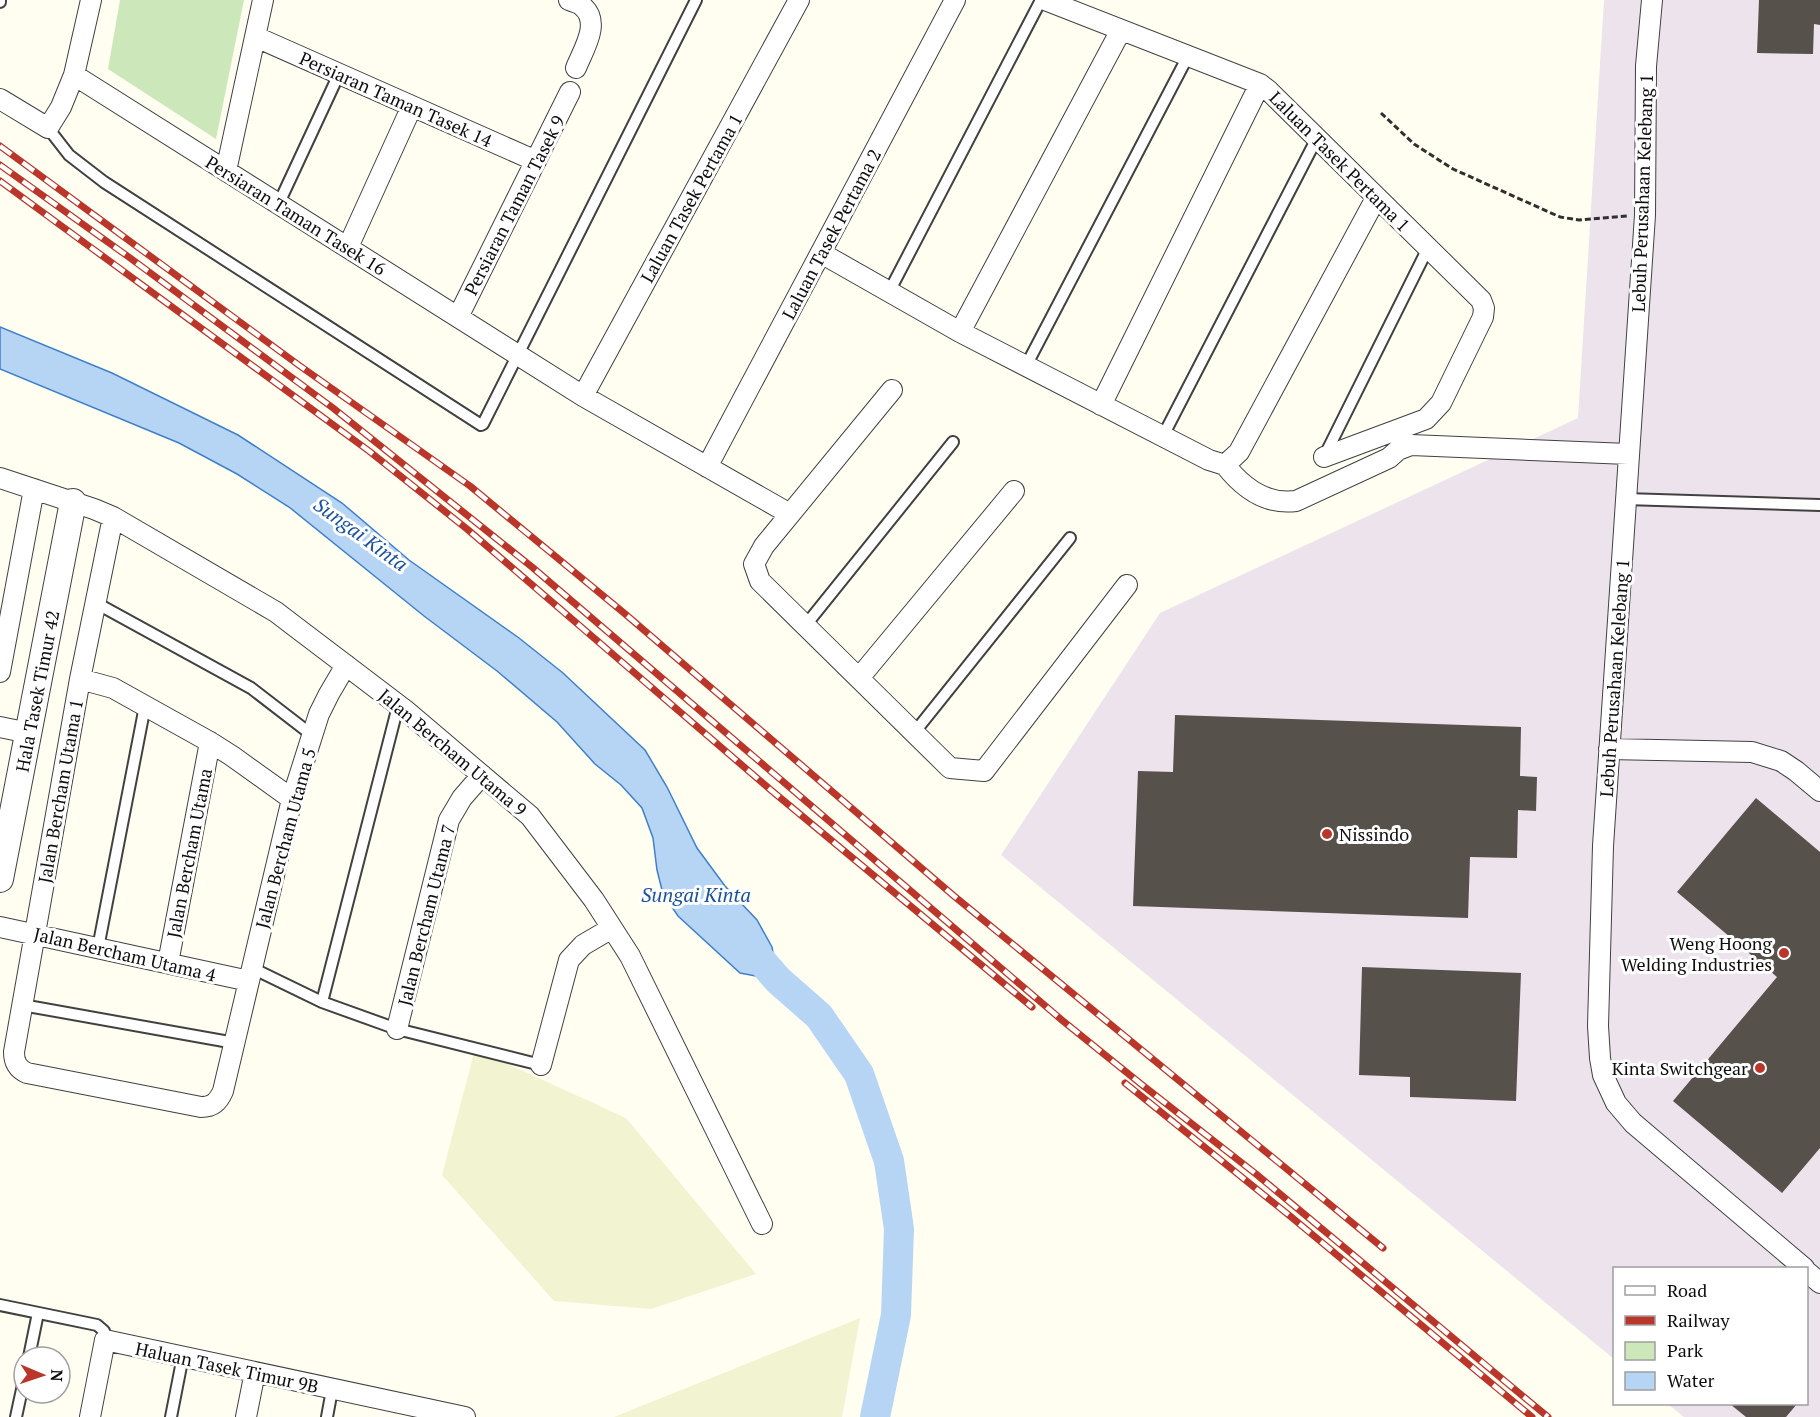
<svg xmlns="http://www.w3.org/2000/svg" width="1820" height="1417" font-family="'PT Serif',serif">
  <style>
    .industrial { fill: #ede3ec }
    .farmland { fill: #f2f4d1 }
    .green { fill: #cce8ba }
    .water { fill: #b6d5f4; stroke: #3f80c9; stroke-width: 1.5 }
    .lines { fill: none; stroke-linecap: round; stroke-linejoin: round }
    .river { stroke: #b6d5f4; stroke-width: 30 }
    .building { fill: #57514b }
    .service-casing { stroke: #414141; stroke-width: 14 }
    .minor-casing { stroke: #414141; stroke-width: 22 }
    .tertiary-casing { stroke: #414141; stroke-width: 28 }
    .path { stroke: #303030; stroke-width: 3; stroke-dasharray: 6 3; stroke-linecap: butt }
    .service { stroke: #fff; stroke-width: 10 }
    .minor { stroke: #fff; stroke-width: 20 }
    .tertiary { stroke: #fff; stroke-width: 26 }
    .rail-casing { stroke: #bb362a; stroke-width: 7 }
    .rail { stroke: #fff; stroke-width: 4.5; stroke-dasharray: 14; stroke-linecap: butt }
    .poi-dot { fill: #bb362a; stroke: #fff; stroke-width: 2 }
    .labels { text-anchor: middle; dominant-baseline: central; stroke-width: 6; stroke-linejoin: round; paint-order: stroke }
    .street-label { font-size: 18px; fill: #0e0e0e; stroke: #fff }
    .poi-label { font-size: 18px; fill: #0e0e0e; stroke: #fff; text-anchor: end }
    .water-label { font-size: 20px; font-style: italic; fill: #1a529d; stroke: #fff }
  </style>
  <rect width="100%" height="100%" fill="#fffef0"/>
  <path class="industrial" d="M1604,0H1820V1417H1684L1668,1404H1806V1268H1614V1359L1001,855L1160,613L1578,418Z"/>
  <path class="farmland" d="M475,1049L626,1118L756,1274L651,1309L554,1301L442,1175Z
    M860,1318L842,1417H614Z"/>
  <path class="green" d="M120,0H244L216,139L108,69Z"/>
  <path class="water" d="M0,327L112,373L238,435L342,503L409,560L519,638L563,673L645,750L667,787L697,848L725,886L757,920L772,947L778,980L740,973L678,916L663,894L657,870L653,838L642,808L621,785L595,764L557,722L497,671L424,616L289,507L237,474L179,443L0,369Z"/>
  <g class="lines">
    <path class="river" d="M752,950L778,980L819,1016L859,1074L889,1161L899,1229L896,1315L875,1417"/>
  </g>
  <path class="building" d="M1759,0H1820V25L1814,24L1813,54L1757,53Z
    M1175,715L1521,727L1520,776L1537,777L1536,811L1518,810L1517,858L1470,857L1468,918L1133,906L1138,771L1173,772Z
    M1756,798L1820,852V1148L1782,1193L1673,1101L1777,977L1677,892Z
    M1362,967L1521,973L1516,1101L1410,1097V1077L1359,1075Z
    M1730,1404H1797L1786,1417H1746Z"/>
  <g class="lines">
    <defs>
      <path id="service" d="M0,2V0
        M48,128L69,155L104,182L481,425L483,424L696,0
        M279,203L339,74
        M889,292L1041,0
        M1026,366L1188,56
        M1163,436L1317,138
        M1324,457L1428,248
        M1625,499L1820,505
        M96,603L251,688L312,735
        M805,626L953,442
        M914,733L1070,538
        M98,948L145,706
        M252,968L322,1002L397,1029L541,1065
        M322,1002L398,706
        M22,1005L235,1043
        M0,1305L97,1325L104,1331L105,1340
        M29,1357L38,1313
        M16,1417L24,1380
        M171,1417L183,1356
        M327,1417L332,1390"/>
      <path id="minor" d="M569,0C573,2 579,3 582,6C602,22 583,50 576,68
        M1045,0L1260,84L1269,91L1481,300L1484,308L1483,317L1441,403L1426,419L1324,457
        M1652,0L1646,66L1645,215L1603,846L1598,1026L1600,1058L1603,1075L1616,1103L1633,1123L1804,1268
        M256,37L536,161
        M74,75L583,396L790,514
        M0,99L48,128L61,107L74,75L91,0
        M226,171L263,0
        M348,247L412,106
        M821,253L960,332L1209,460L1225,465L1239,452L1376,198
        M458,317L570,92
        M960,332L1121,30
        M892,390L764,546L754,564L760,581L950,768L984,771L1127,585
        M583,396L799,0
        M1101,405L1260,84
        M1225,465C1243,488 1266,505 1296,501L1389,458L1398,450L1411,445L1628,454
        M707,467L955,0
        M0,478L94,509L113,517L276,612L293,625L405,710L530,816L594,900L630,956L762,1224
        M113,517L80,679L14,1052C14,1063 18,1069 27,1073L201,1107C213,1107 218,1102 223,1091L292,799L319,714L329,694L346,665
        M0,672L34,489
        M859,678L1014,491
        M80,679L113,688L210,742L232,756L292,799
        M0,727L29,733
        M1609,749L1752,752L1781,761L1796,771L1820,791
        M0,927L249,981
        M168,963L210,742
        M397,1029L449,820L462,798L482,775
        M541,1065L569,960L583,945L612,928
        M1806,1271L1820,1283
        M90,1417L105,1340L465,1417
        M246,1417L255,1372"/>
      <path id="tertiary" d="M0,879L73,502"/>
    </defs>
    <use href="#service" class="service-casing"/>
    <use href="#minor" class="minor-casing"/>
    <use href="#tertiary" class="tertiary-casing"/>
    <path class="path" d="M1381,113L1414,144L1453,169L1560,217L1579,220L1628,216"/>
    <use href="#service" class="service"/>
    <use href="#minor" class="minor"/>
    <use href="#tertiary" class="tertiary"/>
    <defs>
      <path id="rail" d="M0,146L300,366L470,486L624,613L954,896L1383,1248
        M0,165L126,255L333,408L532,567L1063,1021L1141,1084L1256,1174L1548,1417
        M0,181L369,451L467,529L772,791L1032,1007
        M1125,1083L1290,1216L1532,1417"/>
    </defs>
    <use href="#rail" class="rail-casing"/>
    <use href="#rail" class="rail"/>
  </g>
  <g class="poi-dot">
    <circle cx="1327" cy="834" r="6"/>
    <circle cx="1784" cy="953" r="6"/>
    <circle cx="1760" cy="1068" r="6"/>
  </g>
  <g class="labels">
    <g class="street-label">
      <text transform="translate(396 99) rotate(24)">Persiaran Taman Tasek 14</text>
      <text transform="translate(1340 161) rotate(45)">Laluan Tasek Pertama 1</text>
      <text transform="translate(1642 193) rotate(-88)">Lebuh Perusahaan Kelebang 1</text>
      <text transform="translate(691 198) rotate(-61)">Laluan Tasek Pertama 1</text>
      <text transform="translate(514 205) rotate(-63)">Persiaran Taman Tasek 9</text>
      <text transform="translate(296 215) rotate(32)">Persiaran Taman Tasek 16</text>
      <text transform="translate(831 234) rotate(-62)">Laluan Tasek Pertama 2</text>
      <text transform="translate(1614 678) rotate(-86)">Lebuh Perusahaan Kelebang 1</text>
      <text transform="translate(37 691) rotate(-79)">Hala Tasek Timur 42</text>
      <text transform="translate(453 752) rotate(40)">Jalan Bercham Utama 9</text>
      <text transform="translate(60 791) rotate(-80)">Jalan Bercham Utama 1</text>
      <text transform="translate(285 838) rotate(-75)">Jalan Bercham Utama 5</text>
      <text transform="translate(189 853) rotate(-79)">Jalan Bercham Utama</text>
      <text transform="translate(426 915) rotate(-76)">Jalan Bercham Utama 7</text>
      <text transform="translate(125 954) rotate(13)">Jalan Bercham Utama 4</text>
      <text transform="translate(227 1367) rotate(12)">Haluan Tasek Timur 9B</text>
    </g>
    <g class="poi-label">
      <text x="1339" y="834" text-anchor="start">Nissindo</text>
      <text x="1772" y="943">Weng Hoong<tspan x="1772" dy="21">Welding Industries</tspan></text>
      <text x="1748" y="1068">Kinta Switchgear</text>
    </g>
    <g class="water-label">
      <text transform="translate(361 534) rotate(36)">Sungai Kinta</text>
      <text x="696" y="894">Sungai Kinta</text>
    </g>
  </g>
  <rect x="1613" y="1267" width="195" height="138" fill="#ffffff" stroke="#9f9f9f" stroke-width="1.5"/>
  <rect x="1625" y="1286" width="30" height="9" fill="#ffffff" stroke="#9f9f9f" stroke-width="1.5"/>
  <text x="1667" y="1297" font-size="18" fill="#0e0e0e">Road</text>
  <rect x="1625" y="1316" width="30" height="9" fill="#bb362a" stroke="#9f9f9f" stroke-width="1.5"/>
  <text x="1667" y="1327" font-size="18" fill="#0e0e0e">Railway</text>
  <rect x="1625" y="1342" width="30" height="18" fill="#cce8ba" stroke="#9f9f9f" stroke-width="1.5"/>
  <text x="1667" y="1357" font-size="18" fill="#0e0e0e">Park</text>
  <rect x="1625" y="1372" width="30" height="18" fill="#b6d5f4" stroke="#9f9f9f" stroke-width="1.5"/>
  <text x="1667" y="1387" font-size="18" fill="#0e0e0e">Water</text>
  <g transform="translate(42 1375) rotate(92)"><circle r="28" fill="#ffffff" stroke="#9f9f9f" stroke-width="1.5"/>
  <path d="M0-4.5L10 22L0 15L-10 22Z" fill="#bb362a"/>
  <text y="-9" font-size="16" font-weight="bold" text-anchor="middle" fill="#0e0e0e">N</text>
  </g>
</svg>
